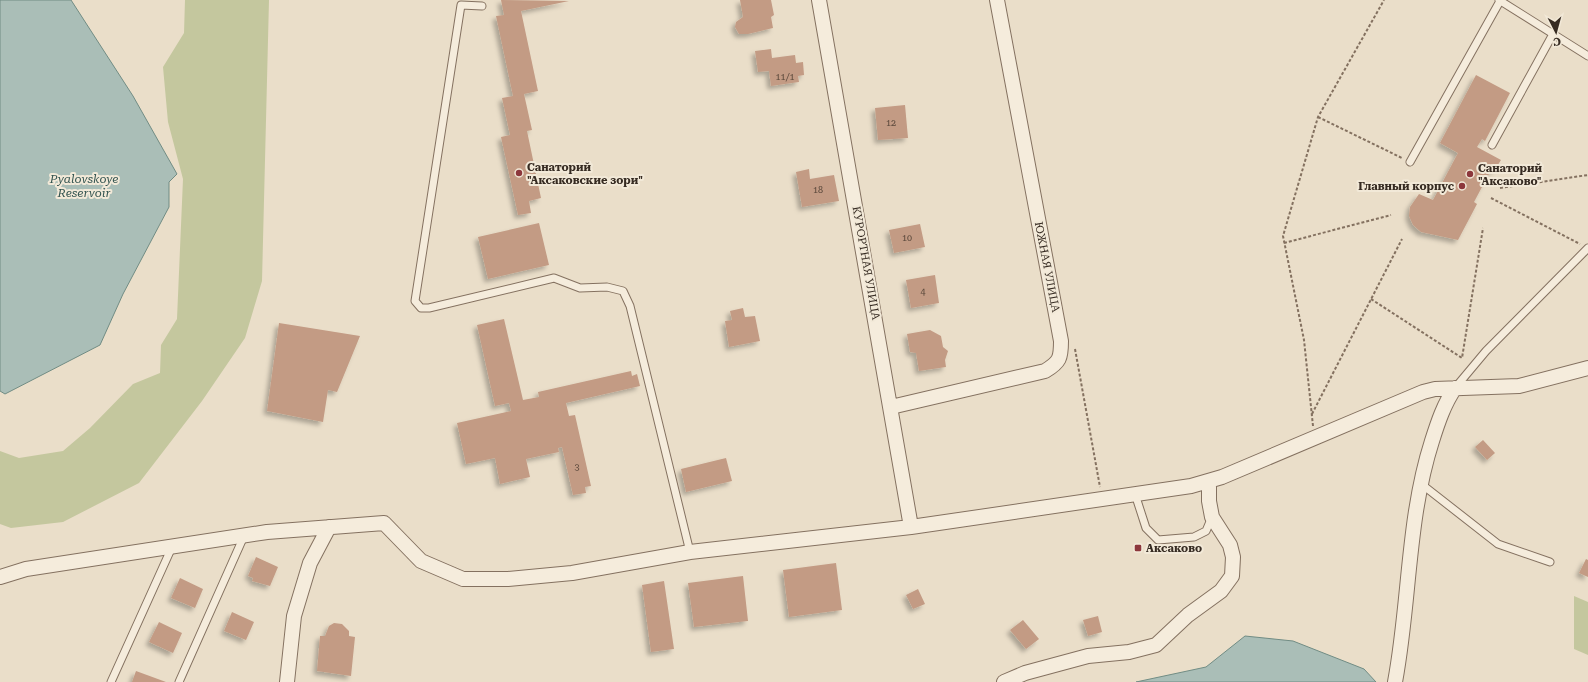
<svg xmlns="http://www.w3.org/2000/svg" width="1588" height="682" font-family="'Roboto Serif',serif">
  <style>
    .green { fill: #c4c79e }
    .water { fill: #aabeb7; stroke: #718c84 }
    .building { fill: #c39b84; filter: url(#shadow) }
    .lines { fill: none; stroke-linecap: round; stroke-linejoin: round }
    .lane-casing { stroke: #847160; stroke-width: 9 }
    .street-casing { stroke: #847160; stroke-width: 16 }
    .path { stroke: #847160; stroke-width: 2; stroke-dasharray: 3 2; stroke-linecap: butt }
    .lane { stroke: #f5ecdc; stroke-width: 7 }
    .street { stroke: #f5ecdc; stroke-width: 14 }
    .poi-dot { fill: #8c373c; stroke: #f2e9d8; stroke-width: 1.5 }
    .labels { text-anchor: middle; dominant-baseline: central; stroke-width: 4; stroke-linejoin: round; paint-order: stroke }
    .number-label { font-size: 9px; fill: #59473a }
    .poi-label { font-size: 11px; font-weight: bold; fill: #362b22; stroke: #f2e9d8; text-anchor: start }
    .street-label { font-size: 11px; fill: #362b22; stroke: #f2e9d8 }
    .water-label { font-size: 12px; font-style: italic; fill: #335450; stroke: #f2e9d8 }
  </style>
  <defs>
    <filter id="shadow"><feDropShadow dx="-3.5" dy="3.5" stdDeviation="2" flood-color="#0004"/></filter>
  </defs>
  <rect width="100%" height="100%" fill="#eadec9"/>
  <path class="green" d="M185,0H269L262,281L245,338L202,401L139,483L63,522L11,528L0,524V451L19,458L63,451L90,428L133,384L160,373L161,345L177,319L183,179L168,122L163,67L184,33Z
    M1574,596L1588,602V655L1574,649Z"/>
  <path class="water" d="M0,0H71L133,96L177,174L169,182V207L123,294L100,345L5,394L0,391Z
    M1245,636L1293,641L1364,669L1376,682H1136L1206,667Z"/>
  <path class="building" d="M501,0L569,1L521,11L538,91L524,94L532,130L527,131L541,198L529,201L531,213L518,215L501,137L510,135L502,98L513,96L496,16L504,15Z
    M740,0H771L774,15L771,17L773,28L748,34H739L735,27L736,22L743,17Z
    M771,49L772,58L795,55L796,63L803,62L804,75L798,76L799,82L771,86L769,71L758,72L755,51Z
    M1476,75L1510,93L1485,141L1482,139L1477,147L1501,160L1494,171L1491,170L1474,202L1477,204L1458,240L1421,232L1413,225L1409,216L1410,207L1419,194L1433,200L1458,153L1440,143Z
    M905,105L908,138L878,140L875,108Z
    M809,169L810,179L834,175L839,201L802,207L796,172Z
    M539,223L549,265L488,279L478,237Z
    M920,224L925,247L894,253L889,230Z
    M935,275L939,303L911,308L906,280Z
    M743,308L745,317L755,316L760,341L729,347L725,321L732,320L730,311Z
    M504,319L523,400L539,397L538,392L631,371L632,376L637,374L640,386L566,403L569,416L575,415L591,486L585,487L586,493L573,495L562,447L558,448L559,452L526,459L530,477L500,484L495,458L466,464L457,423L511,411L509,403L495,406L477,325Z
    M279,323L360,336L337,392L328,390L323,422L267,411Z
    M930,330L941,336L943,347L948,351L945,360L946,367L919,371L916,353L910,352L907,334Z
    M1483,440L1495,453L1487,460L1475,447Z
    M726,458L732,481L686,492L681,469Z
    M256,557L278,567L270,586L252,581L253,578L248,576Z
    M1586,559L1588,560V577L1579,573Z
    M836,563L842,610L789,617L783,570Z
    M743,576L748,621L694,627L688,583Z
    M180,578L203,589L195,608L171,598Z
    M664,581L674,649L651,652L642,585Z
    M918,589L925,604L913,609L906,595Z
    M232,612L254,622L246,640L224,631Z
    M1098,616L1102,632L1088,636L1083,620Z
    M1023,620L1039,639L1026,649L1010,630Z
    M159,622L182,633L173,653L149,642Z
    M334,623L342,624L349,631V636L355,637L351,676L317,671L320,636H325L329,626Z
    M136,671L166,682H132Z"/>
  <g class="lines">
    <defs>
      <path id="lane" d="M1499,0L1588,56
        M482,6L461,5L415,301L421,308H429L554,278L580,288L607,287L623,291L630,306L690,552
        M1492,145L1553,34
        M1410,162L1500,1
        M1455,388L1486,351L1588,248
        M1420,483L1498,544L1550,562
        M1135,494L1146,528L1158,540L1194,537L1206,531L1212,517
        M111,682L172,547
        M179,682L244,536"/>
      <path id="street" d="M819,0L911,527
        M891,407L1045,371C1060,362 1061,358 1061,341L997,0
        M0,577L26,569L267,532L384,523L421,561L463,579H508L572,573L690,552L911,527L1191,486L1222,477L1423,392L1435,389L1519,386L1588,368
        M287,682L294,616L310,563L329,527
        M1004,682L1025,673L1088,656L1129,652L1156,645L1188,615L1221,591L1232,576L1233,557L1230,545L1212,517L1209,501V481
        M1395,682C1410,602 1407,519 1432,441C1438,422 1444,404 1455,388"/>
    </defs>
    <use href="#lane" class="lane-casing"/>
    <use href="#street" class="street-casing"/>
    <path class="path" d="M1318,117L1402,158
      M1500,188L1588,175
      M1491,198L1580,244
      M1284,243L1391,215
      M1371,299L1462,358L1483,228
      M1075,349L1100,487
      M1312,414L1402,239
      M1313,426L1304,340L1283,236L1318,117L1384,0"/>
    <use href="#lane" class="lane"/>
    <use href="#street" class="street"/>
  </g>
  <g class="poi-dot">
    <circle cx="519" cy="173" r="4"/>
    <circle cx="1470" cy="174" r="4"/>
    <circle cx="1462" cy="186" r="4"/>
    <rect x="1134" y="544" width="8" height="8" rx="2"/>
  </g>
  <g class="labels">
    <g class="number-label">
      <text x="785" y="77">11/1</text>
      <text x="891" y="123">12</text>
      <text x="818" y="190">18</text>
      <text x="907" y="238">10</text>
      <text x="923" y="292">4</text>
      <text x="577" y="467">3</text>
    </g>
    <g class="poi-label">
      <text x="527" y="167">Санаторий<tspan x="527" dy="13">"Аксаковские зори"</tspan></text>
      <text x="1478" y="168">Санаторий<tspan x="1478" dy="13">"Аксаково"</tspan></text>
      <text x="1454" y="186" text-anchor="end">Главный корпус</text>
      <text x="1146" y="548">Аксаково</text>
    </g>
    <g class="street-label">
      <text transform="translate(866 263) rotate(80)">КУРОРТНАЯ УЛИЦА</text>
      <text transform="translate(1047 267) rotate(79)">ЮЖНАЯ УЛИЦА</text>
    </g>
    <g class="water-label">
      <text x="84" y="179">Pyalovskoye<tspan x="84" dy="14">Reservoir</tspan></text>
    </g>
  </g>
  <g transform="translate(1556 32) rotate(174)" stroke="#f2e9d8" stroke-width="3" paint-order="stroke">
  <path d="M0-3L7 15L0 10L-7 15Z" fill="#362b22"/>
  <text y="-6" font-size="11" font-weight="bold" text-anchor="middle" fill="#362b22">С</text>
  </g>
</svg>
